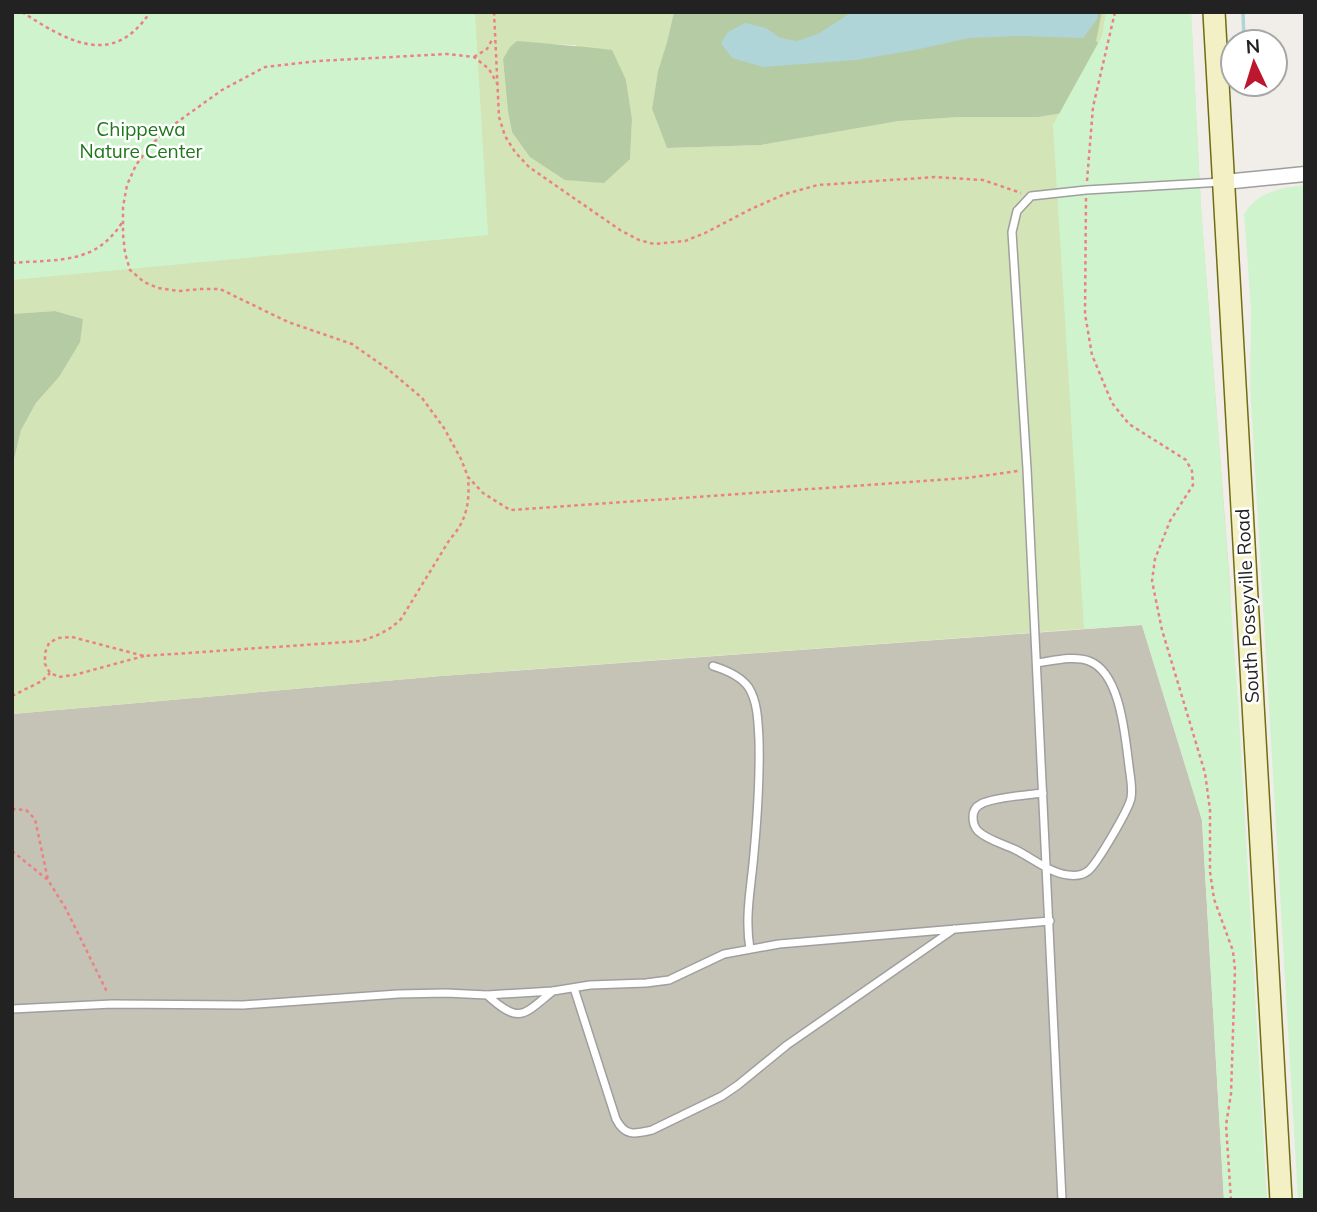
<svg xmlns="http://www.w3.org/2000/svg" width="1317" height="1212" font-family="Mulish,sans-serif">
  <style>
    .construction { fill: #c5c3b6 }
    .grass { fill: #d3e4b6; fill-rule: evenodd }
    .forest { fill: #b4cba3 }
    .park { fill: #cff4cd }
    .water { fill: #b0d5d9 }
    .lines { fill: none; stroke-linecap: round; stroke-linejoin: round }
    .stream { stroke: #b0d5d9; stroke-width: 3.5 }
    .service-casing { stroke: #9f9f9f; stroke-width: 10 }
    .minor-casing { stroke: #9f9f9f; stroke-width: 17 }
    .secondary-casing { stroke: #706d12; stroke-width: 24 }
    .path { stroke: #eb8184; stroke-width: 2.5; stroke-dasharray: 3.5 3.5; stroke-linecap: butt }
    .service { stroke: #fff; stroke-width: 7 }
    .minor { stroke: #fff; stroke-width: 14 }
    .secondary { stroke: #f4f0c5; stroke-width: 21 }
    .labels { text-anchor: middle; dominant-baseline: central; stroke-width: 5; stroke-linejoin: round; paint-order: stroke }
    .park-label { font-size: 19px; fill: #1e7719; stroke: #fff }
    .street-label { font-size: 19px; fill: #222; stroke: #fff }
  </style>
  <rect width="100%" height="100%" fill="#f1eeea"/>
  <path class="construction" d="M1142,625L1202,820L1224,1200H12V714L441,676Z"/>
  <path class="grass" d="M12,12H674L667,42L658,71L652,109L667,148L761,145L899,121L959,117L1114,57L1095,41L1102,12H1191L1201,207L1230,585L1231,618L441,676L12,714V468L21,430L36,403L59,377L83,319L55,311L12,314ZM546,44L575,45L626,80L632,119L630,159L512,132L508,112L503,59Z"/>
  <path class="forest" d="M674,12H1102L1096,41L1114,57L1074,111L1038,117H959L899,121L761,145L667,148L652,109L658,71L667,42Z
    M517,41C549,44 580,46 612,50L626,80L632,119L630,159L604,183L565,180L530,157L512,132L508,112L503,59L510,47Z
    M55,311L83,319L80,342L59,377L36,403L21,430L12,468V314Z"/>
  <path class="park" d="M12,12H475L488,235L12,280Z
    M1106,12H1191L1201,207L1238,699L1267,1200H1224L1202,820L1142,625L1084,629L1053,125L1102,36Z
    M1305,185V1200H1298L1250,386L1251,308L1244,214C1258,192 1279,188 1305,185Z"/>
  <path class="water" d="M852,12H1098L1097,19L1083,38L1020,36L969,38L915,50L856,60L763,67L732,58L721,43L728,32L745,23L766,28L780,38L797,41L818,34Z"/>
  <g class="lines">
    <path class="stream" d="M1243,12L1244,42
      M1246,84V94"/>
    <defs>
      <path id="service" d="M1037,663C1052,661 1074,655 1089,661C1121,673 1125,737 1129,766C1130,776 1133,788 1131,798C1129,809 1097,864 1088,871C1083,875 1075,876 1068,875C1050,873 1032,858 1016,850C1004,844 987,840 978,831C974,827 973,823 973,817C973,811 975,807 981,804C995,797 1027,795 1043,793
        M713,666C726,670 741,676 749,688C758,703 758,723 759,740C760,781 757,823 753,864C750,893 745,920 750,949
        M574,988L616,1119C625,1137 635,1134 652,1130L722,1096L738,1085L787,1045L954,929
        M487,995C520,1025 523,1015 553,991
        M12,1009L112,1004L243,1005L398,994L446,993L487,995L553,991L590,985L646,983L669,980L724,954L779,944L1050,921
        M1062,1200L1027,469L1012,232L1017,211L1031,196L1086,190L1223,182"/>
      <path id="minor" d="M1224,182L1305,174"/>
      <path id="secondary" d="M1214,12L1281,1200"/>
    </defs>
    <use href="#service" class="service-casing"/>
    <use href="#minor" class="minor-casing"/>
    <use href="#secondary" class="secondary-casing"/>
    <path class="path" d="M22,12C67,41 113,69 150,12
      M494,12L499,117L505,136L515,152L529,167L620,230L639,240L654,244L685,241L705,233L751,209L785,194L818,185L935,177L983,180L1021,193
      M474,57L487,49L493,38
      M498,85L489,69L474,57L447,54L318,61L265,67L222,90L169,128L150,146L136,165L127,185L123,207V234L125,253L130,270L144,282L158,288L179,291L201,289H220L288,322L352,344L389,370L422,398L444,428L461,459L468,477L483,493L510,510L967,478L1018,471
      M1087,181L1093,107L1115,12
      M1086,198L1085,314L1092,355L1112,403L1129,424L1186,460L1192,471L1193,485L1170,521L1155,559L1152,581L1162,630L1205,773L1210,810V872L1214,899L1233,951L1235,970L1231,1094L1226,1125L1231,1200
      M12,263C59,259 96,265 123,221
      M144,656L74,675L59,677L50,673L45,664V653L49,643L58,638L72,637L144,656L361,641C377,636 389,631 401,619L450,539C467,521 470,501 468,477
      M12,696L42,681L50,673
      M12,809L26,810L35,819L48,880
      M12,851L48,880L66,909L108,994"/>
    <use href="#service" class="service"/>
    <use href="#minor" class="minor"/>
    <use href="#secondary" class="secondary"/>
  </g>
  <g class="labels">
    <g class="park-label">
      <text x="141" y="129">Chippewa<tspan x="141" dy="22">Nature Center</tspan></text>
    </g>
    <g class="street-label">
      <text transform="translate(1247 606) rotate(-93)">South Poseyville Road</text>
    </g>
  </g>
  <rect width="1317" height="1212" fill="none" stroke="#222222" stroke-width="28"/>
  <g transform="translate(1254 63) rotate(356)"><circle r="33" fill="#ffffff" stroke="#a7a7a7" stroke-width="2"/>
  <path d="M0-5L12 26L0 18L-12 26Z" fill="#bd172d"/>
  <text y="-10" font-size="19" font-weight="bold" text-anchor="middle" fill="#222222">N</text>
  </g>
</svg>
